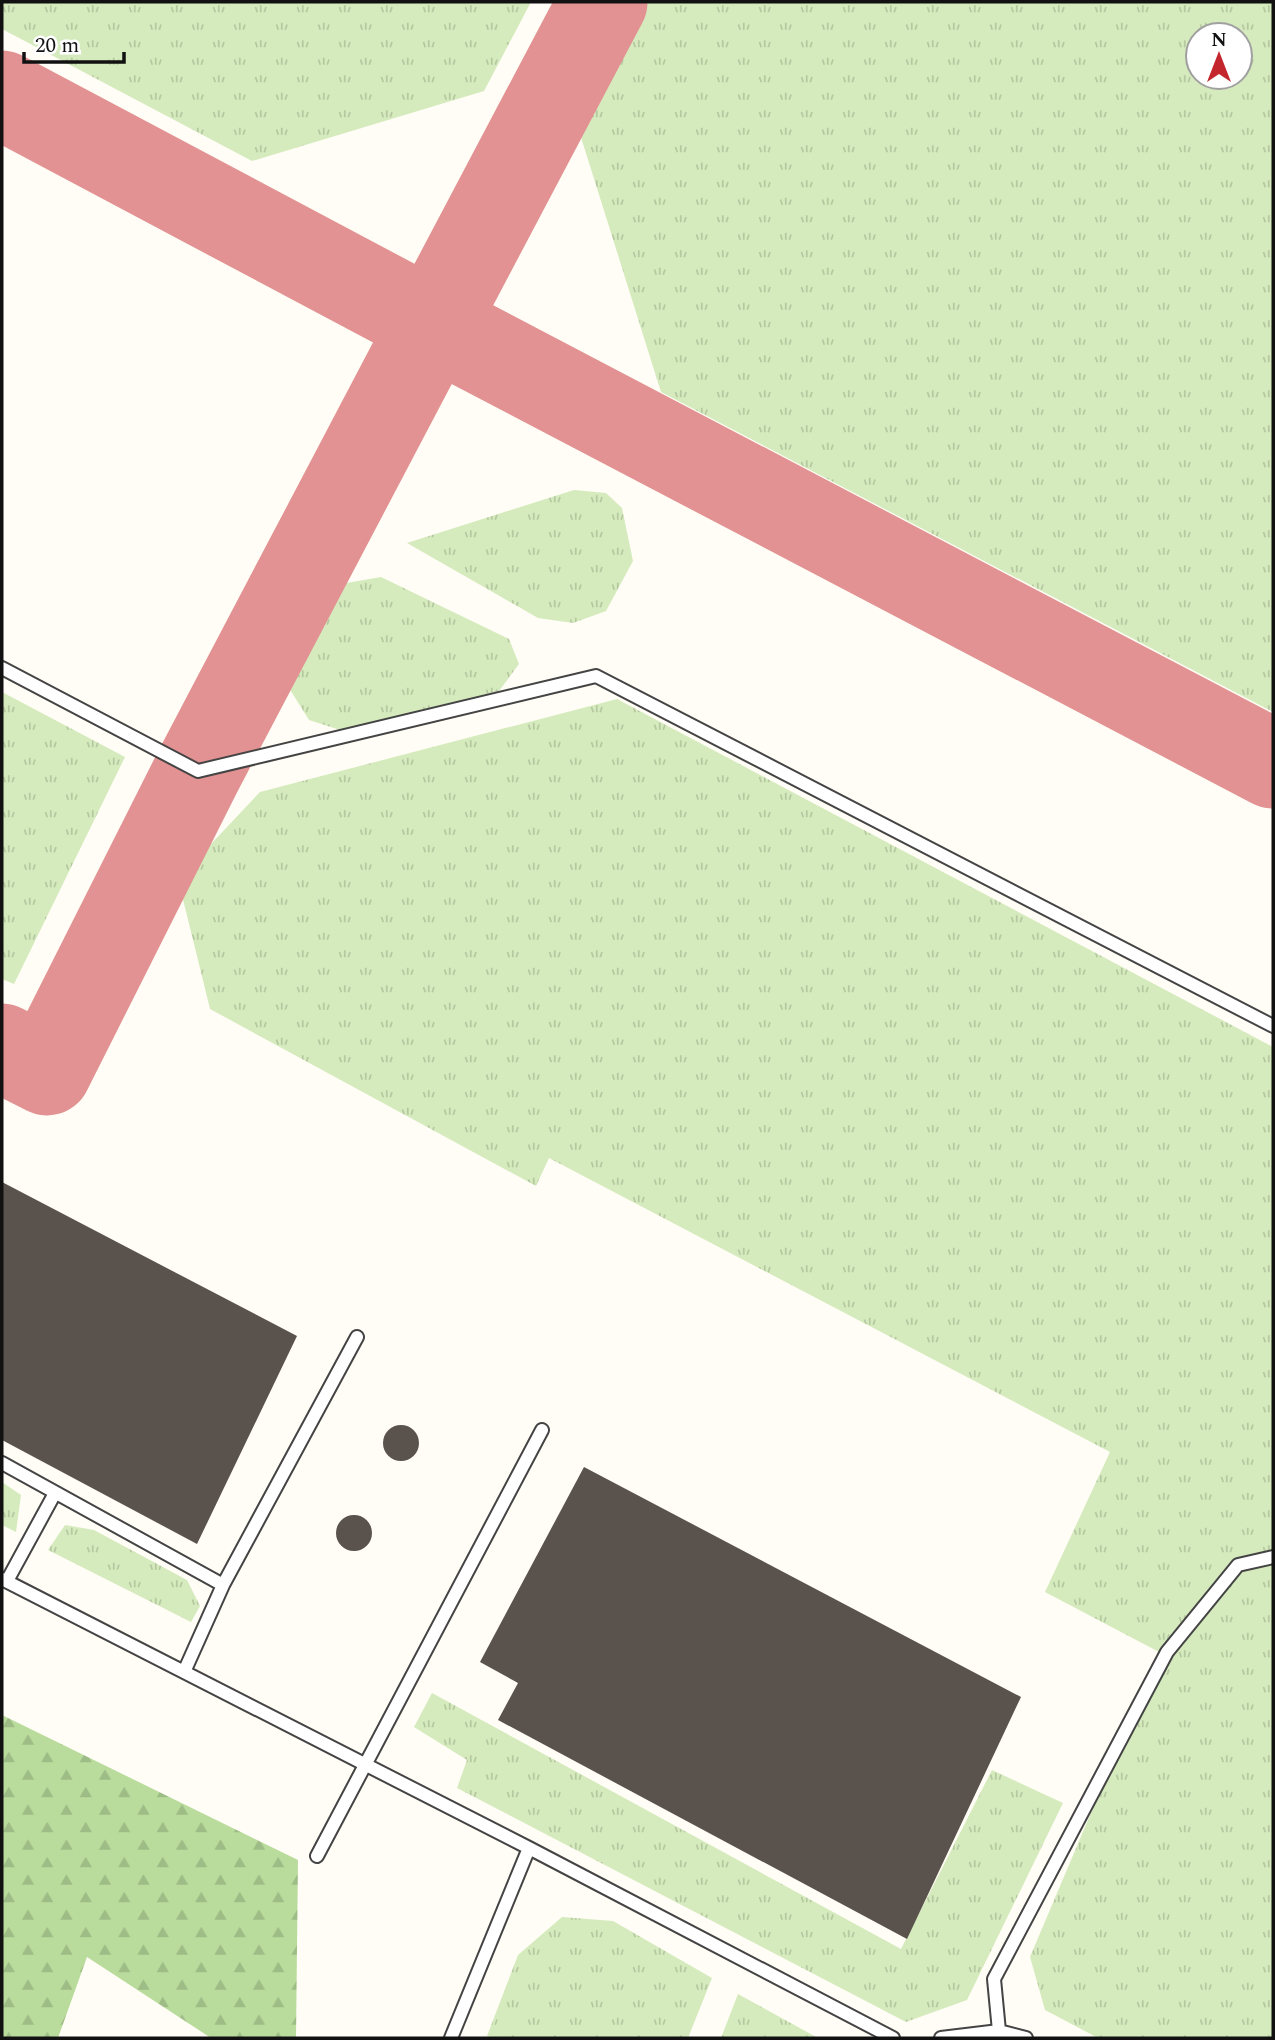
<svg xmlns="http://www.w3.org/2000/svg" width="1275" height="2040" font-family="Spectral,serif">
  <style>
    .grass { fill: url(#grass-tufts); fill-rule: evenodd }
    .forest { fill: url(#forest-firs) }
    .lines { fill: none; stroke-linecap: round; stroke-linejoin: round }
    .taxiway { stroke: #e29292; stroke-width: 89 }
    .building { fill: #5a524d }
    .service-casing { stroke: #444; stroke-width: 16 }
    .service { stroke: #fff; stroke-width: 12 }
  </style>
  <defs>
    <pattern id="grass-tufts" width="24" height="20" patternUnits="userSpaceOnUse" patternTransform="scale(1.75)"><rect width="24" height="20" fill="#d5ebbd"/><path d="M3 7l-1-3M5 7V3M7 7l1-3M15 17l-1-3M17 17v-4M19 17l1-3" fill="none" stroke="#b6c8a1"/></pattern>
    <pattern id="forest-firs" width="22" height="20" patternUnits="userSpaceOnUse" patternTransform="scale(1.75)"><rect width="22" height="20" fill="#b9dc9c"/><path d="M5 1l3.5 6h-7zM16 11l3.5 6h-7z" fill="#9ebc85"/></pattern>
  </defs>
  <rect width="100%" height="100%" fill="#fffdf5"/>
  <path class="grass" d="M2,2H531L484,91L252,161L2,29Z
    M648,2H1273V712L661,392L579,131ZM1198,35H1240V77H1198Z
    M574,490L606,493L622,508L633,561L606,611L573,623L538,618L407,543Z
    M381,577L509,639L519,664L499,691L340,730L309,720L284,680L335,585Z
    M2,692L125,757L14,984L2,979Z
    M617,699L1273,1047V2038H1098L1045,2010L1030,1957L1159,1652L1045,1592L1110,1452L549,1158L536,1186L210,1009L178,879L260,792Z
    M2,1482L21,1495L16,1532L2,1525Z
    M65,1525L94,1530L187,1580L200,1606L191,1622L48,1550Z
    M432,1693L901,1949L992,1770L1063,1803L967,2000L906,2022L457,1788L467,1760L414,1727Z
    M562,1917L613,1921L712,1978L688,2038H494L487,2036L518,1955Z
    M738,1994L818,2038H721Z"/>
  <path class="forest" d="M2,1715L298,1860L296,2038H211L87,1957L58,2038H2Z"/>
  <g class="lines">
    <path class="taxiway" d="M2,95L433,324L603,2
      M2,1048L47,1071L198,771L433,324L1273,764"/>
  </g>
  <path class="building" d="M2,1182L297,1336L197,1544L2,1440Z
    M383 1443a18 18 0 1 1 36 0a18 18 0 1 1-36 0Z
    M584,1467L1021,1697L907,1939L498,1720L518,1683L480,1662Z
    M336 1533a18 18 0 1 1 36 0a18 18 0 1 1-36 0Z"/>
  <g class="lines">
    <defs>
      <path id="service" d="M2,668L198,771L596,676L1273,1026
        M2,1463L223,1585L184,1672
        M2,1579L529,1848L893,2038
        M7,1581L55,1493
        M223,1585L357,1337
        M317,1856L542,1430
        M999,2031L994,1979L1167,1652L1238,1565L1273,1557
        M451,2038L529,1848
        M941,2038L999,2031L1026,2038"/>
    </defs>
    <use href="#service" class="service-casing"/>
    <use href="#service" class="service"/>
  </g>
  <rect width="1275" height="2040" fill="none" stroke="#111111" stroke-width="7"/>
  <g transform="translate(1219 56)"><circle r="33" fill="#ffffff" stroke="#a0a0a0" stroke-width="2"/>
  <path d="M0-5L12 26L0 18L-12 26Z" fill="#c4262e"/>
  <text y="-10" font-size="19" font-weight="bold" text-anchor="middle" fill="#111111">N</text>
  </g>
  <path d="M24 52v10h100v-10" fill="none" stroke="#111111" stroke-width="3.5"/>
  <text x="35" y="52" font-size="21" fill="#111111" stroke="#ffffff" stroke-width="5" paint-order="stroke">20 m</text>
</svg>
